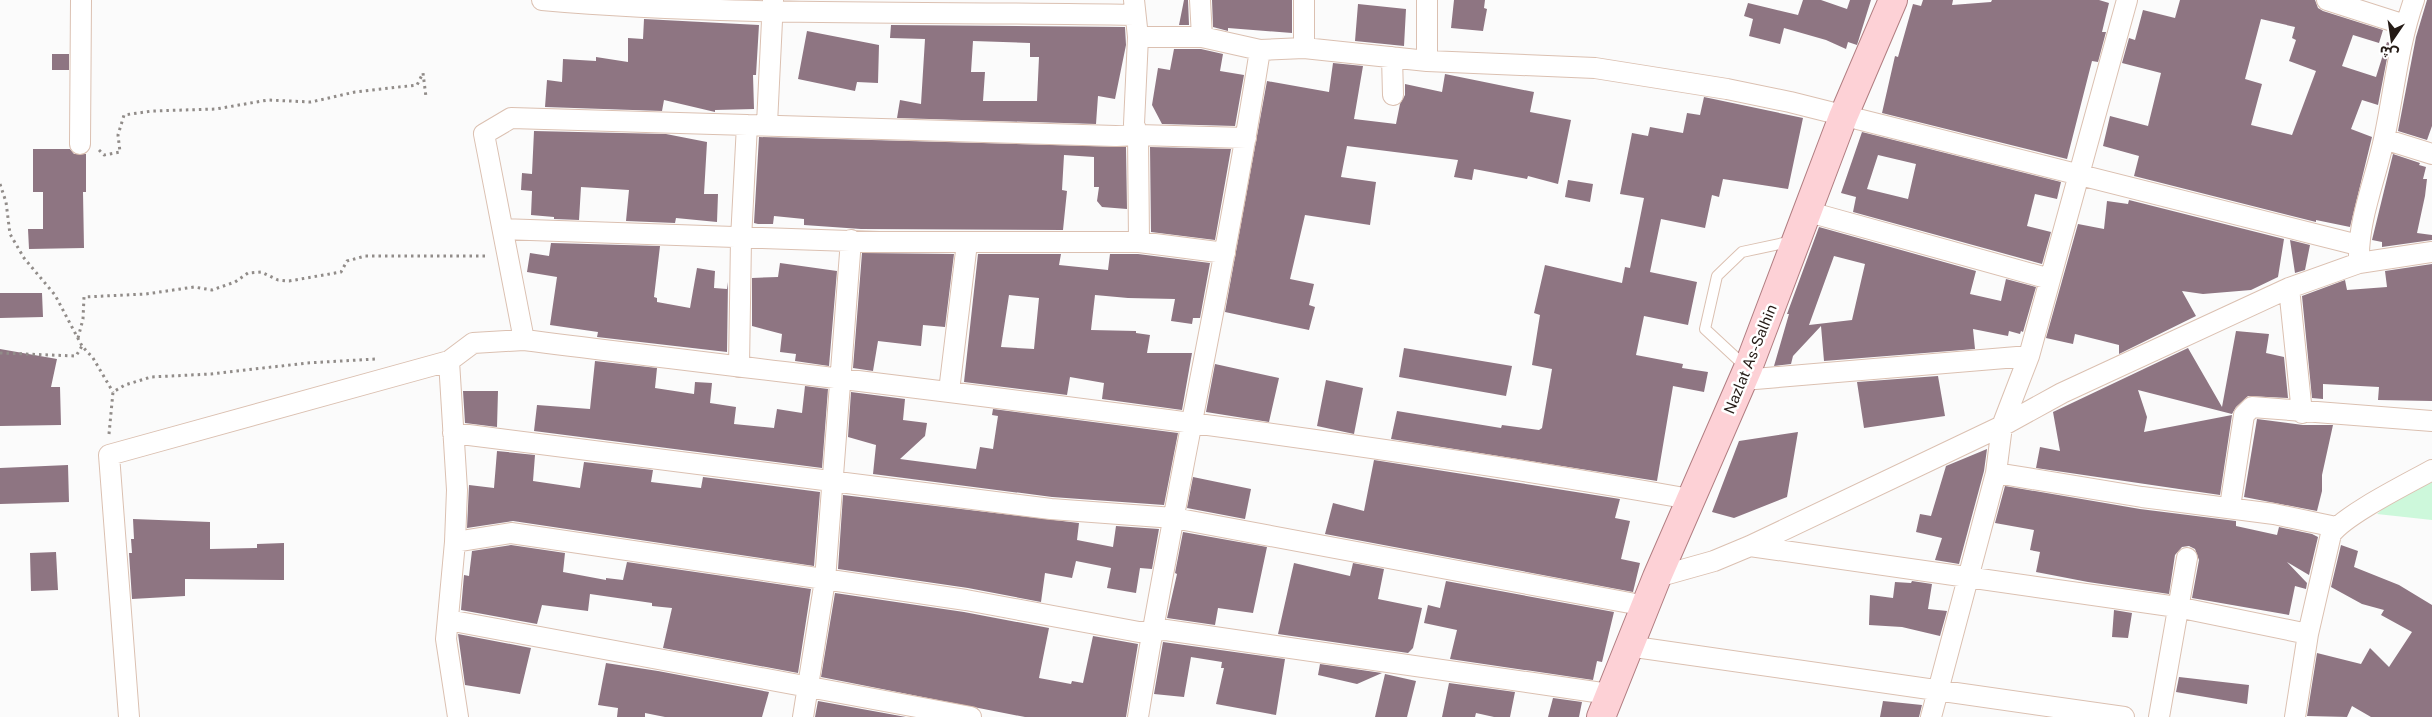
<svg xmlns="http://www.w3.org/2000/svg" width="2432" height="717" font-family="'Public Sans','Noto Sans Arabic',sans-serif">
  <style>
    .green { fill: #cdf8db }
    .building { fill: #8e7582; fill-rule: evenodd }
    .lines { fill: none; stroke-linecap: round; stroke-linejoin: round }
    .lane-casing { stroke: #dbc0b1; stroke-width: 12 }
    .street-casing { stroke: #dbc0b1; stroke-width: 22 }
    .primary-casing { stroke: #b07d81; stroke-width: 30 }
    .path { stroke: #918c89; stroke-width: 3; stroke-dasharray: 2.5 4; stroke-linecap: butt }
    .lane { stroke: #fff; stroke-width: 10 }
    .street { stroke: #fff; stroke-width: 20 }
    .primary { stroke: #fdd1d6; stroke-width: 28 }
    .labels { text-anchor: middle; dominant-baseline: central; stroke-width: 5; stroke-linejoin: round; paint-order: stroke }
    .street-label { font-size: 15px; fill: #251b16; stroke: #fff }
  </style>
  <rect width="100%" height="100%" fill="#fbfbfb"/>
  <path class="green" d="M2432,480V520L2377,514L2386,506Z"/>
  <path class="building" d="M1184,0H1188L1189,25H1179Z
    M1212,0H1292V33L1228,28V31L1213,27Z
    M1454,0H1485L1484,8L1487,9L1483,31L1451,28Z
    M1803,0H1821L1847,9L1850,0H1871L1857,45L1848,42L1846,49L1826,40L1784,28L1780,44L1749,36L1753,19L1744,16L1748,3L1798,15Z
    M1923,0H1953L1952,5L1991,2L1992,0H2099L2109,3L2102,32H2106L2098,62L2092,61L2067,159L1882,113L1895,56L1898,57L1913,4L1921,6Z
    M2180,0H2315L2318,8L2323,11L2383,30L2379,43L2353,35L2342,66L2376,77L2387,42L2390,43L2378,105L2362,100L2351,129L2372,137L2350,227L2316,220V222L2134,176L2139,156L2103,146L2110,116L2148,126L2161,73L2122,63L2129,38L2135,40L2143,10L2175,18ZM2261,19L2295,27L2292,38L2296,40L2289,61L2316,71L2292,135L2251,125L2262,84L2245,79Z
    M2427,0H2432V126L2427,140L2398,131L2416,37Z
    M1358,4L1406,9L1404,46L1355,41Z
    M644,19L759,25L756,75H753L754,109L715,110V112L664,100L662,111L545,107L547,80L562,82L563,59L596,61V57L628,62V38L643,39Z
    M891,25L1125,27L1126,45L1115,99L1098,96L1096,124L897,118L900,100L921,104L925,39L890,38ZM973,41L1030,43V57H1039L1037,101H983L985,72H971Z
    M807,31L879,45L878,83L857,82L855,91L798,79Z
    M1174,49H1201L1223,54L1220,71L1244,75L1235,126L1162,124L1152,105L1158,68L1170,70Z
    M52,54H69V70H52Z
    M1333,63L1363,66L1354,119L1396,124L1400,104L1405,95V84L1442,92L1445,74L1534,92L1530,112L1571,120L1558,184L1528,176L1527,179L1474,169L1472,180L1454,177L1458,160L1347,146L1341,177L1376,182L1370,225L1305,215L1290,279L1314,284L1309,305L1315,307L1309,330L1225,312L1267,81L1329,92Z
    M1704,97L1803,118L1788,189L1723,179L1719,197L1712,195L1705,228L1661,219L1650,272L1697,282L1688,325L1644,316L1636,355L1683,364L1682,368L1708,372L1704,392L1673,386L1657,481L1391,439L1397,411L1501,428L1502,425L1539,430L1542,428L1552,369L1532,365L1540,315L1534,313L1545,265L1622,283L1625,267L1630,268L1644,198L1620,194L1632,133L1648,136L1650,127L1683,133L1687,113L1700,115Z
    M534,131L666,134L707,142L704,194H718L717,222L676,218L675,223L626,221L629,190L581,187L579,220L554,219V217L531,215L532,191L521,190L522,173L532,174Z
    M1862,132L2061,182L2057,199L2035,194L2027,226L2051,232L2042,264L1853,212L1856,197L1841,193ZM1878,155L1916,164L1908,199L1867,189Z
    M759,137L1126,147L1127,209L1102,207L1097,201L1099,187H1094V157L1064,155L1062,190L1067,191L1063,230L861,229L804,225V219L774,216L773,224H758L754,223Z
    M1150,147L1231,149L1215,240L1151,232Z
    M33,149H70L74,154H86V192H83L84,248L29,249L28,229H43V192H33Z
    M2393,154L2420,163L2419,165L2426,167L2423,179H2427L2425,196L2417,233L2432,235V240L2382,247V242L2372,240Z
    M1568,180L1593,184L1590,202L1565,197Z
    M2129,200L2284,239L2278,277L2251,290L2203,294L2182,291L2196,316L2119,354V345L2075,334L2073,344L2046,338L2078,224L2104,229L2107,201L2128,204Z
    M1819,227L1976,271L1970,294L2001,301L2006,279L2036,287L2023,332L2021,331L2020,334L2009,331L2008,336L1973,329L1975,349L1824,361L1821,326L1793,356L1791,364L1774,366L1789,314H1787ZM1834,256L1865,264L1852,320L1809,325Z
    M2290,240L2310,245L2305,270L2295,273Z
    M551,243L660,246L654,297L657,298V302L690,308L697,268L715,271L714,288L727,289L728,282L727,352L597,337L598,332L550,325L557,277L527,272L530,253L549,256Z
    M862,253L954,254L945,327L923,325L921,346L878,341L873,371L853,368Z
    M978,254H1061L1059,265L1108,270L1110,254H1138L1210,263L1200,318H1193L1192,324L1171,321L1175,299L1128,298L1095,295L1091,330L1136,331V333L1150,335L1147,353H1192L1182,410L1102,399L1104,383L1070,377L1067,395L964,382ZM1009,295L1039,298L1034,349L1001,347Z
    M780,263L837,271L829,366L795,361L796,354L780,352L782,334L752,326V278L778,277Z
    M2432,264V401L2378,400L2379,387L2323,384V399L2312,398L2302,296L2345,280L2347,290L2387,287L2385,271Z
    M0,293H42L43,317L0,318Z
    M2236,331L2269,334L2266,353L2284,357L2288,398L2248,396L2236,407L2232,414L2138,390L2147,417L2144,432L2232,415L2220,495L2036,468L2040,447L2060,451L2053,412L2188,348L2222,407Z
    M1404,348L1512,366L1506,396L1399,377Z
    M0,349L57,359L51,387H60L61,425L0,426Z
    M595,361L657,368L655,388L694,394L695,382L712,383L710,403L736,407L734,424L774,428L777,409L802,413L805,386L828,389L822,468L534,431L537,405L590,409Z
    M1215,364L1279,378L1269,422L1206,412Z
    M1938,376L1945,416L1864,428L1857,382Z
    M1326,380L1363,388L1354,434L1317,426Z
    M463,391H498L497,427L465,423Z
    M851,392L905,399L903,420L927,423L925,436L900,459L976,469L980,447L993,449L998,416L992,415L993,409L1178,433L1164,505L1052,497L873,474L876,445L848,437Z
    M2257,419L2303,425H2333L2322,475V491L2317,511L2244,497Z
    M1798,432L1787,497L1734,518L1712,512L1739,441Z
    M1987,449L1984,471L1959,564L1935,560L1942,538L1916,532L1920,514L1931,516L1946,466Z
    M497,451L535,455L533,481L580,488L584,462L653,470L651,482L701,488L703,477L820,492L814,566L513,521L467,528L469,485L494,488Z
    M1374,460L1620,499L1615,518L1630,521L1621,559L1640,563L1633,592L1325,534L1333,503L1364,511Z
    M68,465L69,502L0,504V468Z
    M1193,477L1251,489L1245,519L1187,508Z
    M2005,486L2140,509L2236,521V526L2277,535L2279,527L2312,534L2318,537L2309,575L2287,562L2307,583L2306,589L2295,586L2289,615L2192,598L2199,560L2195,549L2189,546L2182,547L2175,555L2169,594L2088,582L2036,572L2040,552L2030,550L2034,530L1995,523Z
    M843,495L1079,523L1077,540L1113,547L1116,526L1159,529L1152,569L1140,568L1136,593L1107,588L1111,568L1076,561L1072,578L1045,573L1041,602L968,588L838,569Z
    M133,519L210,522V549L257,548V544L284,543V580L185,579V596L132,599L129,553H132L131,539H134Z
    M1183,532L1267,547L1253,613L1218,608L1215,625L1167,618L1177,574L1175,573Z
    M511,545L565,553L563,572L606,580V578L623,580L627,562L811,589L798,673L663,648L672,608L652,606V603L590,594L588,611L542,605L537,624L461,610L464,575L469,576L472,551Z
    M2341,545L2358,551L2354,567L2399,585L2432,605V717H2371L2352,706L2347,717L2307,716L2317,653L2361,664L2370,648L2389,667L2412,632L2381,615L2384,610L2362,604L2331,587Z
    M56,552L58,590L31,591L30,553Z
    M1294,563L1350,576L1353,563L1384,569L1378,599L1422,608L1413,648L1408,653L1278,634Z
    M1446,581L1614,612L1602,662L1597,661L1593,680L1450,659L1457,630L1424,623L1428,605L1440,608Z
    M1912,581L1932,584L1928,609L1947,611L1940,636L1902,627L1869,625L1870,595L1893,598L1895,582L1911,583Z
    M835,593L964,612L1049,628L1039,678L1071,684L1072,681L1083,683L1093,636L1138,644L1126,717H1025L821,677Z
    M2114,610L2132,613L2128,638L2112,637Z
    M458,634L531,648L520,694L465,685Z
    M1163,642L1285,659L1276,715L1216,704L1224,668H1221L1222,662L1191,657L1184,697L1154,694Z
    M606,663L658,671L769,692L762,717H665L645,713V717H617L618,708L598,705Z
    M1320,664L1382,673L1357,684L1318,675Z
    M1385,674L1416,681L1407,717H1375Z
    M2179,677L2249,685L2247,704L2176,692Z
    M1449,683L1515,692L1510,717H1494L1476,713L1475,717H1442Z
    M1553,698L1582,702L1579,717H1548Z
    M818,701L906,717H815Z
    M1883,701L1922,705L1919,717H1880Z"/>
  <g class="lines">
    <defs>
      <path id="lane" d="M1747,368L1705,329L1717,276L1742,252L1793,241"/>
      <path id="street" d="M542,0C739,17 937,11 1134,15
        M1134,0L1138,37L1134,124L1138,135L1139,242
        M1200,0L1202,37
        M1304,0V48
        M2327,0L2405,25
        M1138,37H1202L1260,50L1304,48L1427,61L1595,68L1727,89L1790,102L2358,245
        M1392,57L1393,95
        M1427,61V0
        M767,124L773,0
        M2384,139L2432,154
        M80,144L81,0
        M1809,212L2050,279
        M503,229L879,242H1139L1225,253
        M2359,259C2358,219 2376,178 2384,139C2394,93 2398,45 2414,0
        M2289,288L2302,413
        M524,340L484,134L511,118L1116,136L1138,135L1246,138
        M739,367L741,239L747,125
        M1743,380L2029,356
        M949,391L967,243
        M453,433L1051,509L1174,518L1646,606
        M1996,473L2142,497L2274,514L2336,527
        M2230,507L2244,415L2252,407L2432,421
        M455,542L511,533L966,600L1139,632L1166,630L1609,694
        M1750,546L2177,607L2308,634
        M1657,577L1714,561L1750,546L2002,426L2062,393L2289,288L2359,263L2432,252
        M448,620L971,717
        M1628,646L2124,717
        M129,717L109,455L449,361
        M458,717L446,639L455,542L457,490L449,361L473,343L524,340C913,389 1303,430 1690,499
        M803,717L825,580L851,240
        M1138,717C1174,494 1225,273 1260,50
        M1931,717L1996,473L2002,426L2029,356L2127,0
        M2159,717L2187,558
        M2295,717L2308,634L2331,534C2346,514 2407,484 2432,470"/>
      <path id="primary" d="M1601,717L1657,577L1748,368L1843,117L1893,0"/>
    </defs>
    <use href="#lane" class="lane-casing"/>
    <use href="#street" class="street-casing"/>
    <use href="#primary" class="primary-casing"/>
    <path class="path" d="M99,150L104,155L120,152L118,135L124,115L152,111L216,109L268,100L311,102L355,92L417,85L423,73L426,97
      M0,184L6,202L10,234L24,258L55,295L82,346
      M78,338L83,319L84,297L146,294L194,287L212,290L235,282L248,273L261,272L278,280L289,281L341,272L347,261L365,256H487
      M0,353L76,356L82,346L93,358L113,392
      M109,434L113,392L125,385L151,377L211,374L307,363L375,359"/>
    <use href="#lane" class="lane"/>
    <use href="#street" class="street"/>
    <use href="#primary" class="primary"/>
  </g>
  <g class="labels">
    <g class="street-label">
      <text transform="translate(1750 359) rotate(-68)">Nazlat As-Salhin</text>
    </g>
  </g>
  <g transform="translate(2392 40) rotate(193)" stroke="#ffffff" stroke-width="4" paint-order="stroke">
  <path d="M0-4L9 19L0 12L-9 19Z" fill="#251b16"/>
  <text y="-8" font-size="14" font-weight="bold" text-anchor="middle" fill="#251b16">ش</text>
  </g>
</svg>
